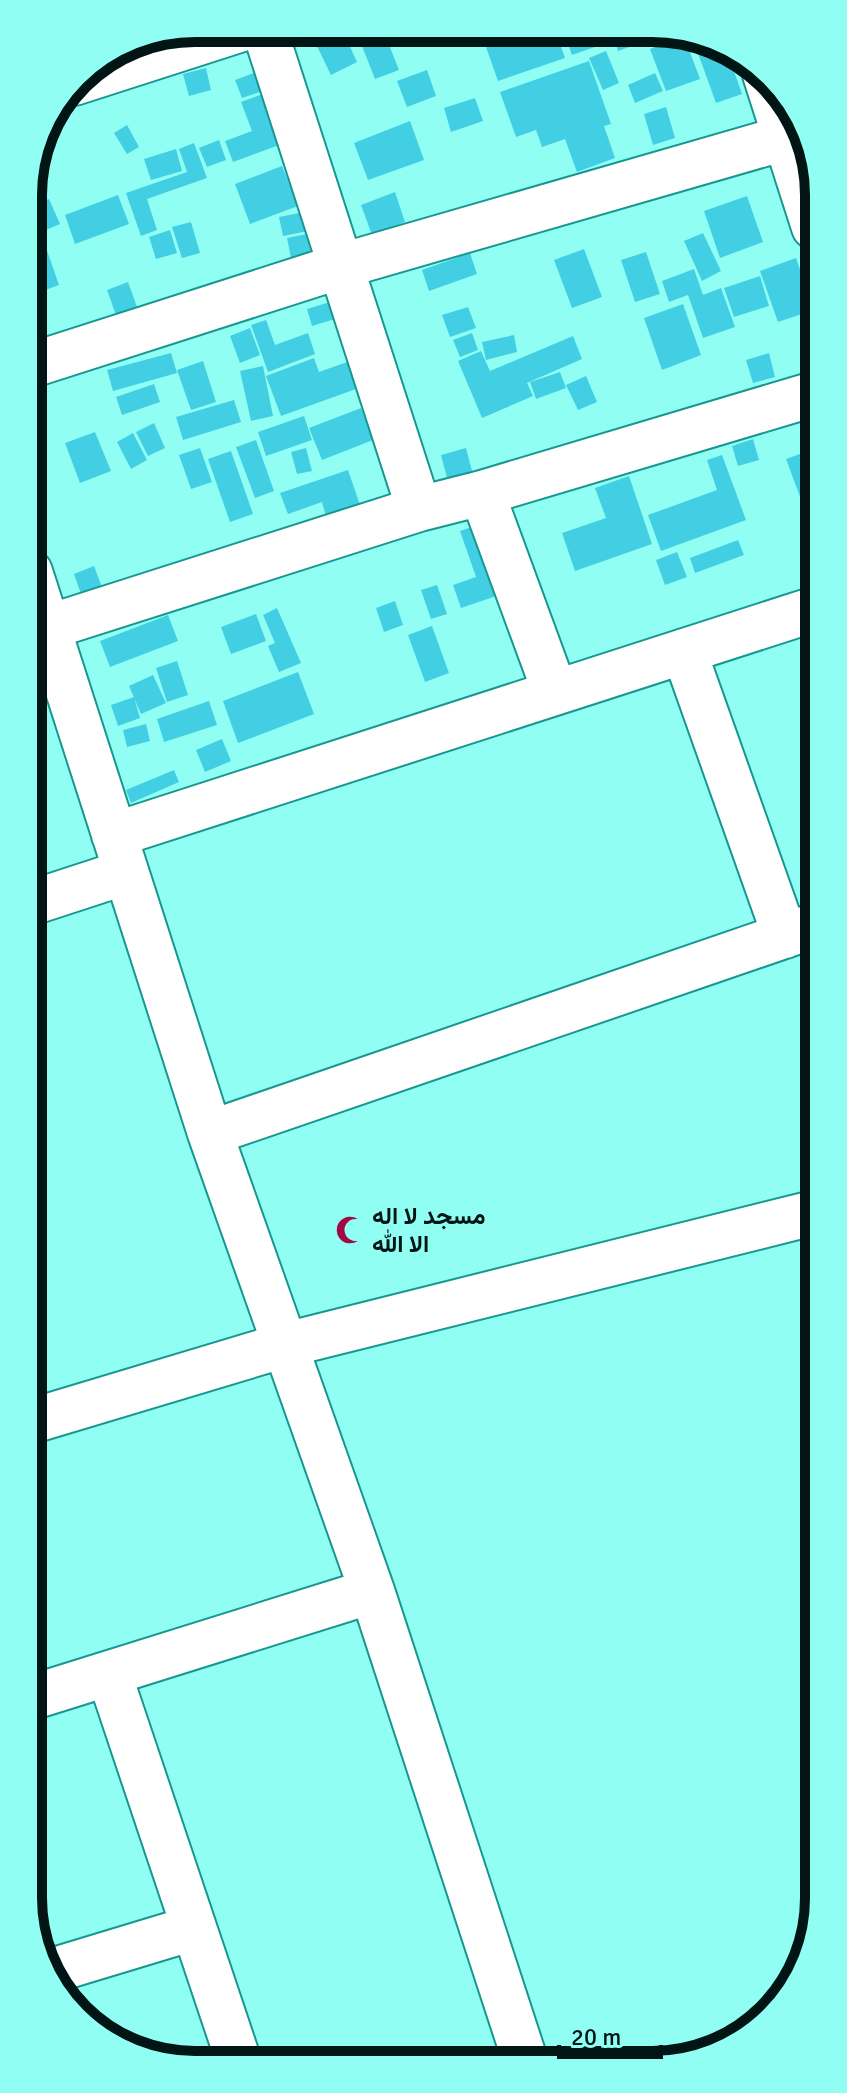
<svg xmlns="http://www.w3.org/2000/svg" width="847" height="2093" font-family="Signika,Vazirmatn,sans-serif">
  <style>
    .building { fill: #42cfe3 }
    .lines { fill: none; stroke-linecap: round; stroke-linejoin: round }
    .minor-casing { stroke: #189790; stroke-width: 48 }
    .minor { stroke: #fff; stroke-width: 44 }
    .labels { text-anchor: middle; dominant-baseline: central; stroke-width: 6; stroke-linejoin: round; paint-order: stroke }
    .poi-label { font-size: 24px; font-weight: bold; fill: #001514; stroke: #91fef4; text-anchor: start }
    .rim { fill: none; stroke: #001514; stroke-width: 10 }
  </style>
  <rect width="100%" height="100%" fill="#91fef4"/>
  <path class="building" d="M317,29H342L357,62L331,75L310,32Z
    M387,29H409V30L389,37Z
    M490,30H555L565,58L498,81L481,33Z
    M563,30L608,31L612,41L572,55Z
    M612,31H643L646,41L618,51Z
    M384,32L399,70L375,79L360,41Z
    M691,34L728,54L742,94L716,103Z
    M684,36L700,79L666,91L650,49Z
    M606,51L619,83L603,90L589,58Z
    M589,61L611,124L604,126L615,158L577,172L565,139L542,147L536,130L516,137L500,92Z
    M206,68L211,90L189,96L183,74Z
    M427,70L436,96L407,107L397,81Z
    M259,71L266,90L242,98L235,80Z
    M655,73L663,91L635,103L628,85Z
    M263,94L282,144L233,162L225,141L252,131L241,102Z
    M475,98L483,121L451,132L444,108Z
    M666,107L675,138L653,145L644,114Z
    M410,121L424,160L368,180L354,143Z
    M127,125L139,147L127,154L114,133Z
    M219,140L226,160L207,167L199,148Z
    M194,143L207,178L147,199L157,230L141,236L126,193L187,172L179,149Z
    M176,149L182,171L151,180L144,159Z
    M282,166L298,206L250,224L235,184Z
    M395,192L405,222L372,235L361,205Z
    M118,195L129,224L75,244L65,215Z
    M747,196L763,242L720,258L704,211Z
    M49,199L60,224L29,237L28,208Z
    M304,212L308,231L283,236L279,217Z
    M191,222L200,253L182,258L172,227Z
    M170,230L177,253L156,259L149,237Z
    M703,233L721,271L702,281L684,241Z
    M307,234L311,254L291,258L287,238Z
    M43,239L59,285L29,296V244Z
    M584,249L602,297L572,308L554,260Z
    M646,252L660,294L635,302L621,260Z
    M470,253L477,274L429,291L422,270Z
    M796,258L814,310L778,322L760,271Z
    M694,269L703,295L721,288L735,327L703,338L688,295L669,302L662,281Z
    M760,276L769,306L734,317L724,288Z
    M128,282L137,307L116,315L107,290Z
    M330,302L335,319L312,326L307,309Z
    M683,304L701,355L662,370L644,318Z
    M468,307L476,328L450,337L442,315Z
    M266,320L275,345L308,333L315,354L268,372L251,325Z
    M250,328L260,355L240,363L230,336Z
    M472,333L478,350L460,357L453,340Z
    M514,335L517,352L486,360L482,342Z
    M573,336L582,359L527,383L533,396L482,418L458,361L481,351L490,371Z
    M171,353L177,373L113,391L107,370Z
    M769,353L775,377L753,383L746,360Z
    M314,358L319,372L347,362L356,389L281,416L266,376Z
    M203,361L216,402L191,410L177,370Z
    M263,366L273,416L251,421L240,371Z
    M560,372L566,388L536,399L530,382Z
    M586,376L597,402L578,410L566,385Z
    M154,384L160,402L122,415L116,397Z
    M234,400L241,422L183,440L176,417Z
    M361,408L373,440L322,460L309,428Z
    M304,416L312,440L266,456L258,432Z
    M154,423L165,448L148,456L136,432Z
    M95,432L111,471L80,483L65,443Z
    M133,433L147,460L131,469L117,442Z
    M753,439L759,460L738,466L732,446Z
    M256,440L274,491L255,498L236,447Z
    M200,448L212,482L191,489L179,455Z
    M306,448L312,471L297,474L291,452Z
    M466,448L472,471L447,478L441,455Z
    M814,449L815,524L811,526L786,459Z
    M231,451L253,514L230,522L208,459Z
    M722,455L746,520L661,551L648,515L717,490L707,460Z
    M348,470L361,508L327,520L322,502L288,514L280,493Z
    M629,476L652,544L575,571L562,533L606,518L595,488Z
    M483,523L508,592L461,608L453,585L476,577L460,531Z
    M738,540L744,555L695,573L690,558Z
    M677,552L687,577L665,585L656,560Z
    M94,566L103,590L82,597L74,574Z
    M437,585L447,614L431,619L421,590Z
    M395,601L403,625L384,632L376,608Z
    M277,608L301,663L279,672L268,646L275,643L263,615Z
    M256,614L266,641L231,654L221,627Z
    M168,615L178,641L110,667L100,641Z
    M432,626L449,673L425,682L408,635Z
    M32,661L40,683L30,687V662Z
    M177,661L188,695L167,702L156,668Z
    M298,672L314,714L238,743L223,701Z
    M153,675L166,703L141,714L129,686Z
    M134,697L140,718L118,726L111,705Z
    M209,701L217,725L164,742L157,719Z
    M146,724L150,741L127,747L123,730Z
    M222,739L231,761L205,772L196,750Z
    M174,770L179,782L131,803L126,790Z"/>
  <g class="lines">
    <defs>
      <path id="minor" d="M264,28L419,509
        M765,74L814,227
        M74,83L245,28
        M29,366L341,266L802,133
        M482,493L555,692
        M30,572L210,1133L372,1591L525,2060
        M30,633L419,509L482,493L814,394
        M684,651L785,936
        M114,835L815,609
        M31,903L126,872
        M210,1133L816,925
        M32,1421L285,1345L817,1212
        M109,1674L239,2062
        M33,1697L372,1591
        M51,1971L193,1928"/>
    </defs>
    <use href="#minor" class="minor-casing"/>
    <use href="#minor" class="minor"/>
  </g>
  <defs>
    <symbol id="mosque-bare" viewBox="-9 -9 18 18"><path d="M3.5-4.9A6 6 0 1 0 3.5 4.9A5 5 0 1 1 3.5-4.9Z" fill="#a30844" stroke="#91fef4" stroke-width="2.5" paint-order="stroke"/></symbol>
  </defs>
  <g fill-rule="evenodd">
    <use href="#mosque-bare" x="330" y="1210" width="40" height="40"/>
  </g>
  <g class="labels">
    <g class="poi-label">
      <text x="372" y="1216">مسجد لا اله<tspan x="372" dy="28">الا الله</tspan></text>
    </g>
  </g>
  <path d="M0 0H847V2093H0ZM195 42H652A153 153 0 0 1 805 195V1898A153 153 0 0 1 652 2051H195A153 153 0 0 1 42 1898V195A153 153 0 0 1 195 42Z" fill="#91fef4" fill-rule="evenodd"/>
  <path class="rim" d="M195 42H652A153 153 0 0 1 805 195V1898A153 153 0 0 1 652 2051H195A153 153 0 0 1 42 1898V195A153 153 0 0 1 195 42Z"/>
  <path d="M559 2045v12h102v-12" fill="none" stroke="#001514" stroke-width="4"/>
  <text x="571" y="2045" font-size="24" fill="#001514" stroke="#91fef4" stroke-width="6" paint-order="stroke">20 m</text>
</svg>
